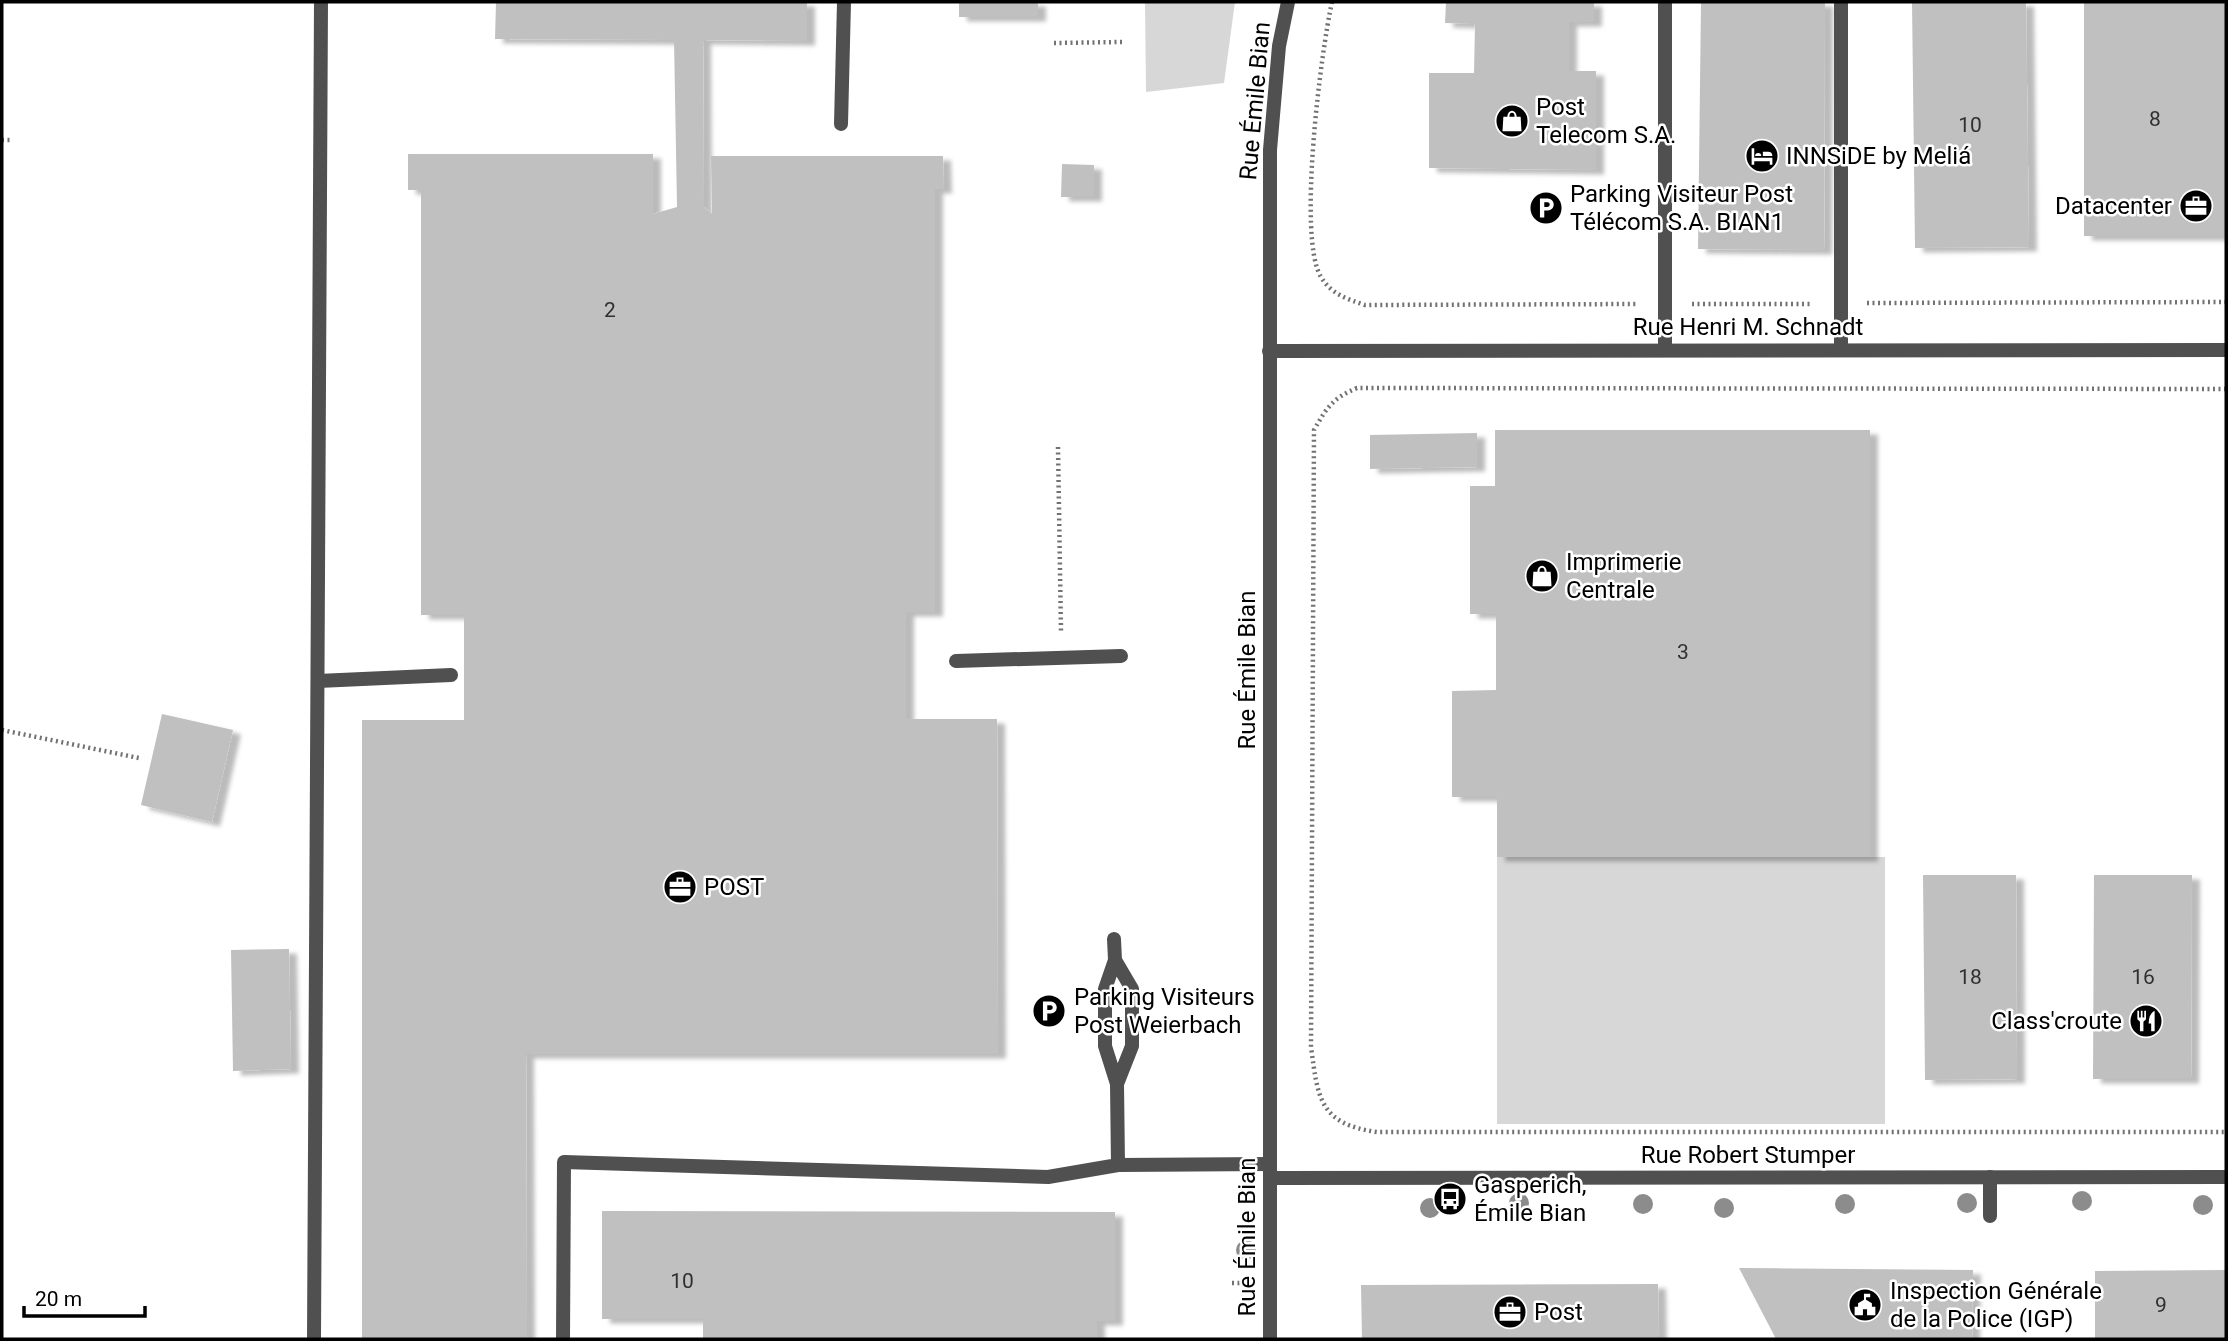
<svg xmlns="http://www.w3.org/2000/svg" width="2228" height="1341" font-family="Roboto,sans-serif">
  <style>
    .green { fill: #d7d7d7 }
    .building { fill: #c0c0c0; filter: url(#shadow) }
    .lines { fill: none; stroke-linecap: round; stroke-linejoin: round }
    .path { stroke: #727272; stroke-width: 4.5; stroke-dasharray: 2 3.5; stroke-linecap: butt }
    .lane { stroke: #505050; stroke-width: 14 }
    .street { stroke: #505050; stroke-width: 14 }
    .tree { fill: #8c8c8c }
    .labels { text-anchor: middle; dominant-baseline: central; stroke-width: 5; stroke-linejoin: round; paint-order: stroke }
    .number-label { font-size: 21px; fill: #303030 }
    .street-label { font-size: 24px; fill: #000; stroke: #fff }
    .poi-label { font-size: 24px; fill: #000; stroke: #fff; text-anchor: start }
  </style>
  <defs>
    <filter id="shadow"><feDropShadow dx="8" dy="4.5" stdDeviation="2" flood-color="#0004"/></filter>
  </defs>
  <rect width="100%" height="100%" fill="#fff"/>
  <path class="green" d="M1145,2H1235L1224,83L1146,92Z
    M1497,857H1885V1124H1497Z"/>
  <path class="building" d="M496,2H807V41L703,40L704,207L712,214L711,156H943L944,189H935V612H906V719H997L998,1054H526L527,1339H362V720H464V615H421V190H408V154H653V214L677,207L674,40L495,39Z
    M959,2H1038V17H959Z
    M1446,2H1594V22H1569V71H1596V170L1429,168V73H1474L1475,24L1445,23Z
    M1701,2H1825L1824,250L1698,249Z
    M1912,2H2026L2029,247L1915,248Z
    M2084,2H2226V236H2084Z
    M1062,164L1094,165V197H1061Z
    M1495,430H1870V857H1497V797H1452V691L1496,690V614H1470V486H1495Z
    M1477,433V467L1370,469V435Z
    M162,714L233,730L212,822L141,805Z
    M1923,875H2016L2017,1079L1925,1080Z
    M2094,875H2192L2191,1079H2093Z
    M289,949L291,1069L233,1071L231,950Z
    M602,1211L1115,1212V1321H1097V1339H703V1319H602Z
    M1739,1268L1973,1270L1972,1339H1776Z
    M2226,1270V1339H2095V1271Z
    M1658,1284L1659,1339H1362L1361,1285Z"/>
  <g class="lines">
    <path class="path" d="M1332,2C1321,51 1297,238 1321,277C1331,294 1347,299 1365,305L1638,304
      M1054,43L1123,42
      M2,140H10
      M1867,303L2226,302
      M1692,304H1813
      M2226,389L1357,388C1333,398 1327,407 1314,430L1311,1047C1318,1098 1319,1124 1377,1132H2226
      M1058,447L1061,632
      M2,730L139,758
      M1232,1283H1243"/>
    <path class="lane" d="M1665,2V350
      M1841,2V350
      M841,124L844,2
      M956,661L1121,656
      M318,681L451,675
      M1114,939L1115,960
      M1117,1084L1132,1046V989L1115,960L1105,989V1046L1117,1084L1118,1165
      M1990,1177V1216
      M314,1339L321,2
      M563,1339L564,1162L1048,1177L1118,1165L1270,1164"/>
    <path class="street" d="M1269,351L2226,350
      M1270,1178L2226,1177
      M1270,1339V150L1279,46L1288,2"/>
  </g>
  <g class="tree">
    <circle cx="2082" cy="1201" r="10"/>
    <circle cx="1519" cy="1203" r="10"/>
    <circle cx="1967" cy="1203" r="10"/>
    <circle cx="1643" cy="1204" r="10"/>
    <circle cx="1845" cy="1204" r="10"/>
    <circle cx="2203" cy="1205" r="10"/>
    <circle cx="1430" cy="1208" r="10"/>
    <circle cx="1724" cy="1208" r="10"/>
    <circle cx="1246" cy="1250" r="10"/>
  </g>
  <defs>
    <symbol id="shop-disc" viewBox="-11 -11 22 22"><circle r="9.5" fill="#000" stroke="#fff"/><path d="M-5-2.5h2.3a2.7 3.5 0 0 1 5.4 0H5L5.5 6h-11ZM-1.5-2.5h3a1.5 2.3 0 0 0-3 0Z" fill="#fff"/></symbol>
    <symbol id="hotel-disc" viewBox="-11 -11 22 22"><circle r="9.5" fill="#000" stroke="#fff"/><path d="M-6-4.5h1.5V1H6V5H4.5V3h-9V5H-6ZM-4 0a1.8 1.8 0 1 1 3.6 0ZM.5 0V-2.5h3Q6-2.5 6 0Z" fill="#fff"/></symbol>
    <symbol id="office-disc" viewBox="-11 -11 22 22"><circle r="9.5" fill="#000" stroke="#fff"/><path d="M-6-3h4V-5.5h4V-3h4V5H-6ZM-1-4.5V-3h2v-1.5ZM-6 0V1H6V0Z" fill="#fff"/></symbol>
    <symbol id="parking-disc" viewBox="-11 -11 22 22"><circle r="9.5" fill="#000" stroke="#fff"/><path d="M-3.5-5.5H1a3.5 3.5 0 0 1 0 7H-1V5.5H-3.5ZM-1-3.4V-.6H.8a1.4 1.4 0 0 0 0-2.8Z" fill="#fff"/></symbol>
    <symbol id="restaurant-disc" viewBox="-11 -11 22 22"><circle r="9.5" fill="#000" stroke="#fff"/><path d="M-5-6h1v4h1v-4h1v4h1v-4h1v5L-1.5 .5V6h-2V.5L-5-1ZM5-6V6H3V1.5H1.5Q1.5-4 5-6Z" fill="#fff"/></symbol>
    <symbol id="bus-disc" viewBox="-11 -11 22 22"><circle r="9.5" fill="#000" stroke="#fff"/><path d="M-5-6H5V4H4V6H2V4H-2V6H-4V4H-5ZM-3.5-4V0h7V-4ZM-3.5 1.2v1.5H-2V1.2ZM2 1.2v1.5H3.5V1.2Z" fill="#fff"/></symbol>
    <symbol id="civic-disc" viewBox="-11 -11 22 22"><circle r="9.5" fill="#000" stroke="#fff"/><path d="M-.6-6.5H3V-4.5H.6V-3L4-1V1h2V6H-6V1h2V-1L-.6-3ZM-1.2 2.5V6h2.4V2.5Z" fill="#fff"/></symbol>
  </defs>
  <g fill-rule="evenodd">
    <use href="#shop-disc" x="1493" y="102" width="38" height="38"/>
    <use href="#hotel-disc" x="1743" y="137" width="38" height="38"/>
    <use href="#office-disc" x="2177" y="187" width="38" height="38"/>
    <use href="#parking-disc" x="1527" y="189" width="38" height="38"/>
    <use href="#shop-disc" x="1523" y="557" width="38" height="38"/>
    <use href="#office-disc" x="661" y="868" width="38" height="38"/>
    <use href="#parking-disc" x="1030" y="992" width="38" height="38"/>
    <use href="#restaurant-disc" x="2127" y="1002" width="38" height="38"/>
    <use href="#bus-disc" x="1431" y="1180" width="38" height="38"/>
    <use href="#civic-disc" x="1846" y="1286" width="38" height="38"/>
    <use href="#office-disc" x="1491" y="1293" width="38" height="38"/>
  </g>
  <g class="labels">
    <g class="number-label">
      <text x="2155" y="119">8</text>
      <text x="1970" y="125">10</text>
      <text x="610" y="310">2</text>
      <text x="1683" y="652">3</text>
      <text x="1970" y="977">18</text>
      <text x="2143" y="977">16</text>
      <text x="682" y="1281">10</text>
      <text x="2161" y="1305">9</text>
    </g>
    <g class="street-label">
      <text transform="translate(1255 101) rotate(-85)">Rue Émile Bian</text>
      <text x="1748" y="327">Rue Henri M. Schnadt</text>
      <text transform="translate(1247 670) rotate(-90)">Rue Émile Bian</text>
      <text x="1748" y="1155">Rue Robert Stumper</text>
      <text transform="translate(1247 1237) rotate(-90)">Rue Émile Bian</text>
    </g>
    <g class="poi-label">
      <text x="1536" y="107">Post<tspan x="1536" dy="28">Telecom S.A.</tspan></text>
      <text x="1786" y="156">INNSiDE by Meliá</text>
      <text x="1570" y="194">Parking Visiteur Post<tspan x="1570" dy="28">Télécom S.A. BIAN1</tspan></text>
      <text x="2172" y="206" text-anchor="end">Datacenter</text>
      <text x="1566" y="562">Imprimerie<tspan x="1566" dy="28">Centrale</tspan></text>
      <text x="704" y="887">POST</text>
      <text x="1074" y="997">Parking Visiteurs<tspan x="1074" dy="28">Post Weierbach</tspan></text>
      <text x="2122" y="1021" text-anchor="end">Class'croute</text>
      <text x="1474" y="1185">Gasperich,<tspan x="1474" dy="28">Émile Bian</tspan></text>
      <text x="1890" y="1291">Inspection Générale<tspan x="1890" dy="28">de la Police (IGP)</tspan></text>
      <text x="1534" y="1312">Post</text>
    </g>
  </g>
  <rect width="2228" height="1341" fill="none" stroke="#000000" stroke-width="7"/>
  <path d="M24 1306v10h121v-10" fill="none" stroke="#000000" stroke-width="3.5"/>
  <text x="35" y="1306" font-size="21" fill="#000000" stroke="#ffffff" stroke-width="5" paint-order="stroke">20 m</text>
</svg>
